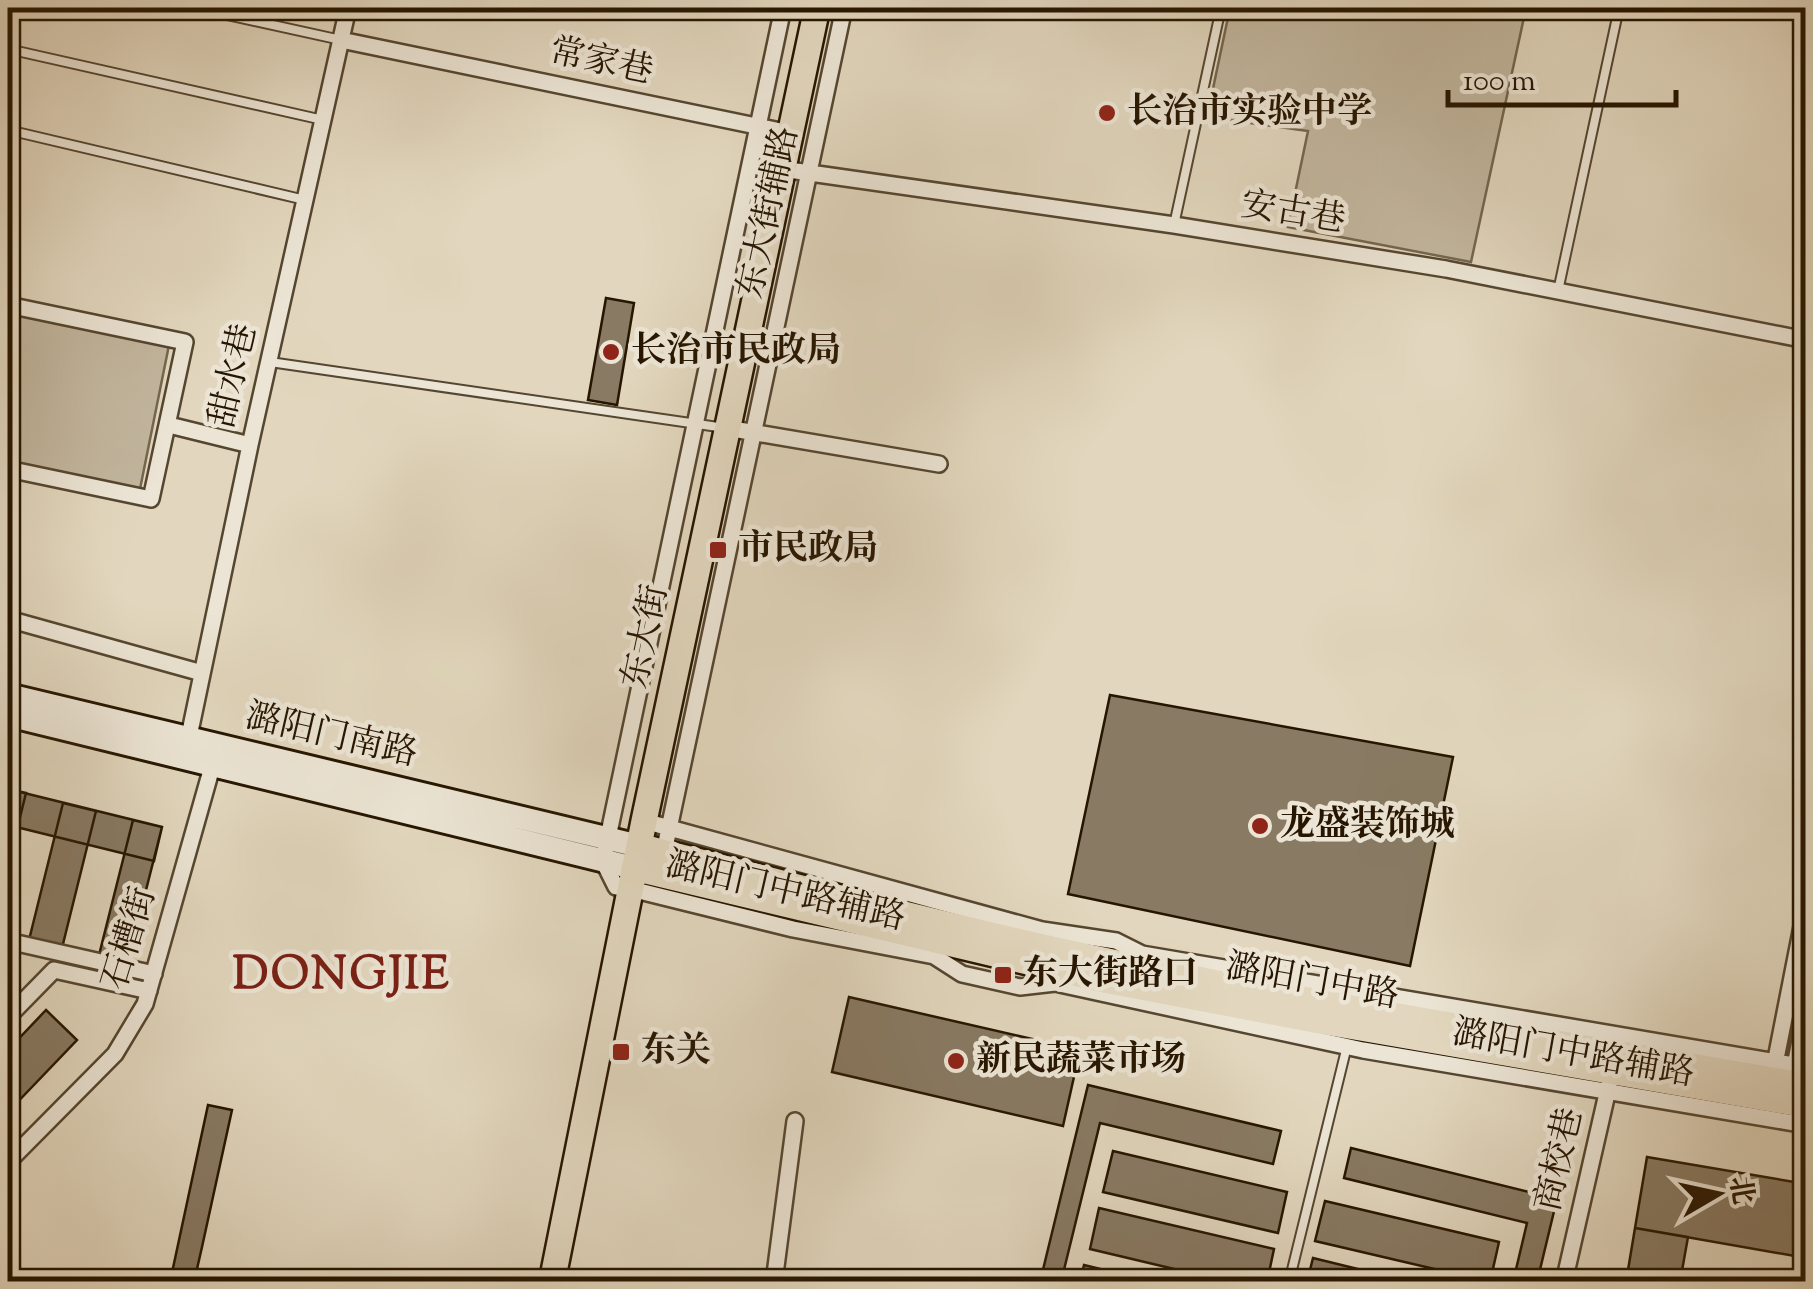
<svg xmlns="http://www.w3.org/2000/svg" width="1813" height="1289" font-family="'Sorts Mill Goudy','Noto Serif SC',serif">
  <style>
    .green { fill: #c2b69e; stroke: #74664f; stroke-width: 2.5 }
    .building { fill: #887a63; stroke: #261500; stroke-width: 2.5 }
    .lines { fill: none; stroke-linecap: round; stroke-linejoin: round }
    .service-casing { stroke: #554630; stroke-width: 12 }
    .minor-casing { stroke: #554630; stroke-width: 20 }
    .secondary-casing { stroke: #261500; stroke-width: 28 }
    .primary-casing { stroke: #261500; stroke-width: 30 }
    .service { stroke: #ece5d5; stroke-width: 8 }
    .minor { stroke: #ece5d5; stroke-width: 15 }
    .secondary { stroke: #ece5d5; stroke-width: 22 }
    .primary { stroke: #e2d7be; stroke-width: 25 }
    .poi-dot { fill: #8f2418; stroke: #ece5d5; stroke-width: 4 }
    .labels { text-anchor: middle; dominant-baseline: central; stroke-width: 9; stroke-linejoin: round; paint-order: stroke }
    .street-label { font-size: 35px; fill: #261500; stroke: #ece5d5 }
    .poi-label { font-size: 35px; font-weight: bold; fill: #261500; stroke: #ece5d5; text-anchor: start }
    .district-label { font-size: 45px; font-weight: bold; letter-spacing: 2.5px; fill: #7a1f14; stroke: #ece5d5 }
  </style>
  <rect width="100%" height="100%" fill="#e2d7be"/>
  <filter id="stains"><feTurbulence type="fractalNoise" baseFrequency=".002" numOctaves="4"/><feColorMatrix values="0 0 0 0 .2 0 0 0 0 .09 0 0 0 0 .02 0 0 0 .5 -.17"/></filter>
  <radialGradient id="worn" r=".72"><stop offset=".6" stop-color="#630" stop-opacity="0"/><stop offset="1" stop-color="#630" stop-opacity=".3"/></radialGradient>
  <path class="green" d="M1230,8H1526L1471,262L1288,227L1308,131L1207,117Z
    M8,311L169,345L140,489L8,461Z"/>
  <path class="building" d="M588,8H610L608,16L587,12Z
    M606,298L634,303L617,405L588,400Z
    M1110,695L1453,757L1410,966L1068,894Z
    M8,789L162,827L154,861L8,825Z
    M8,789L26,793L8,866Z
    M63,803L96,811L62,948L29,940Z
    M133,820L162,827L127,965L98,959Z
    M849,997L1080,1050L1063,1126L832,1072Z
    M46,1010L77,1040L8,1112V1050Z
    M1088,1085L1281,1131L1273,1164L1100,1123L1061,1282H1040Z
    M208,1105L232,1110L202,1247L194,1282H170Z
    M1351,1148L1557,1199L1537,1282H1513L1527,1223L1344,1178Z
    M1113,1151L1287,1192L1278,1233L1103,1192Z
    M1647,1157L1806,1184V1258L1635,1228Z
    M1325,1201L1499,1242L1490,1282L1315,1241Z
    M1099,1208L1274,1249L1267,1282H1229L1090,1249Z
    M1635,1228L1688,1237L1680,1282H1626Z
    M1313,1258L1411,1282H1307Z
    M1084,1265L1154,1282H1080Z"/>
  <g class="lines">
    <defs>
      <path id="service" d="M195,8L341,40
        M8,49L323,120
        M8,130L305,200
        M1174,225L1221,8
        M1558,291L1619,8
        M270,362L725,428
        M1289,1282L1347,1046"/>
      <path id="minor" d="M341,40L790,133
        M768,167L1174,225L1446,269L1806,340
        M8,305L185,342L151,499L8,469
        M169,425L250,445
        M727,428L939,464
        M8,619L202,673
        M187,746L250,445L348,8
        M644,821L1042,930L1116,941L1142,954L1806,1067
        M659,858L664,852L844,8
        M637,882L631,889L793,929L934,956L962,974L1020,987L1055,983L1363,1050L1806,1125
        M616,887L603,861L783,8
        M8,941L154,974
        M8,1017L54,970L149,991
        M1774,1069L1806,906
        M1794,1071L1806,1010
        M8,1162L115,1054L145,1004L214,760
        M774,1282L795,1121
        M1564,1282L1609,1085"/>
      <path id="secondary" d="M8,695L639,846
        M8,715L634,868"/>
      <path id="primary" d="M639,846C793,886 947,927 1103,960C1336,1009 1572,1044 1806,1086
        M634,868L1099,979L1314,1020L1806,1105
        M552,1282L644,821L817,8"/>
    </defs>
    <use href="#service" class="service-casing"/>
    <use href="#minor" class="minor-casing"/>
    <use href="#secondary" class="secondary-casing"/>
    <use href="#primary" class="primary-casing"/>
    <use href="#service" class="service"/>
    <use href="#minor" class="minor"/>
    <use href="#secondary" class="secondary"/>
    <use href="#primary" class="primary"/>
  </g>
  <g class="poi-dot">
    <circle cx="1107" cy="113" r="10"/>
    <circle cx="611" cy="352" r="10"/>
    <rect x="708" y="540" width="20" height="20" rx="5"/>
    <circle cx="1260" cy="826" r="10"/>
    <rect x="993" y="965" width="20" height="20" rx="5"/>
    <rect x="611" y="1042" width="20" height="20" rx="5"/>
    <circle cx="956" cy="1061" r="10"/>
  </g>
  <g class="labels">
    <g class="street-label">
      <text transform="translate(601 63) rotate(12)">常家巷</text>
      <text transform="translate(770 213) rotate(-78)">东大街辅路</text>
      <text transform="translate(1293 214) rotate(9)">安古巷</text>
      <text transform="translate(235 376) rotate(-77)">甜水巷</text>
      <text transform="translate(647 637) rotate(-78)">东大街</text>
      <text transform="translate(331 737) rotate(13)">潞阳门南路</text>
      <text transform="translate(785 893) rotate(13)">潞阳门中路辅路</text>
      <text transform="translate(131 939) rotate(-73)">石槽街</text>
      <text transform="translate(1312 983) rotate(10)">潞阳门中路</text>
      <text transform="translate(1573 1055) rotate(10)">潞阳门中路辅路</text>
      <text transform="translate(1561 1160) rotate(-77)">商校巷</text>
    </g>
    <g class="poi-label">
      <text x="1127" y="113">长治市实验中学</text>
      <text x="631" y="352">长治市民政局</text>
      <text x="738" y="550">市民政局</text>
      <text x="1280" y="826">龙盛装饰城</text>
      <text x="1023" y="975">东大街路口</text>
      <text x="641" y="1052">东关</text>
      <text x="976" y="1061">新民蔬菜市场</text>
    </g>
    <g class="district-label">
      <text x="342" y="977">DONGJIE</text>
    </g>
  </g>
  <rect width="1813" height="1289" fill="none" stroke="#e2d7be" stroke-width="40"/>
  <rect x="10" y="10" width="1793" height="1269" fill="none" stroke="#261500" stroke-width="5"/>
  <rect x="20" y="20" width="1773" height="1249" fill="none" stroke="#261500" stroke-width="2.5"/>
  <g transform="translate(1718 1194) rotate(81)" stroke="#ece5d5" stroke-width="8" paint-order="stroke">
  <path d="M0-8L18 38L0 25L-18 38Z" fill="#261500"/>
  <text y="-15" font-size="28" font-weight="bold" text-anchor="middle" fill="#261500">北</text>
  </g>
  <path d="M1448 90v15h228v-15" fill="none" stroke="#261500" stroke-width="5"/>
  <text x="1463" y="90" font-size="30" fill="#261500" stroke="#ece5d5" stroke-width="8" paint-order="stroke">100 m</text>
  <rect width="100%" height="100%" filter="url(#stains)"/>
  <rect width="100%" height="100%" fill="url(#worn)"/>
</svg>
